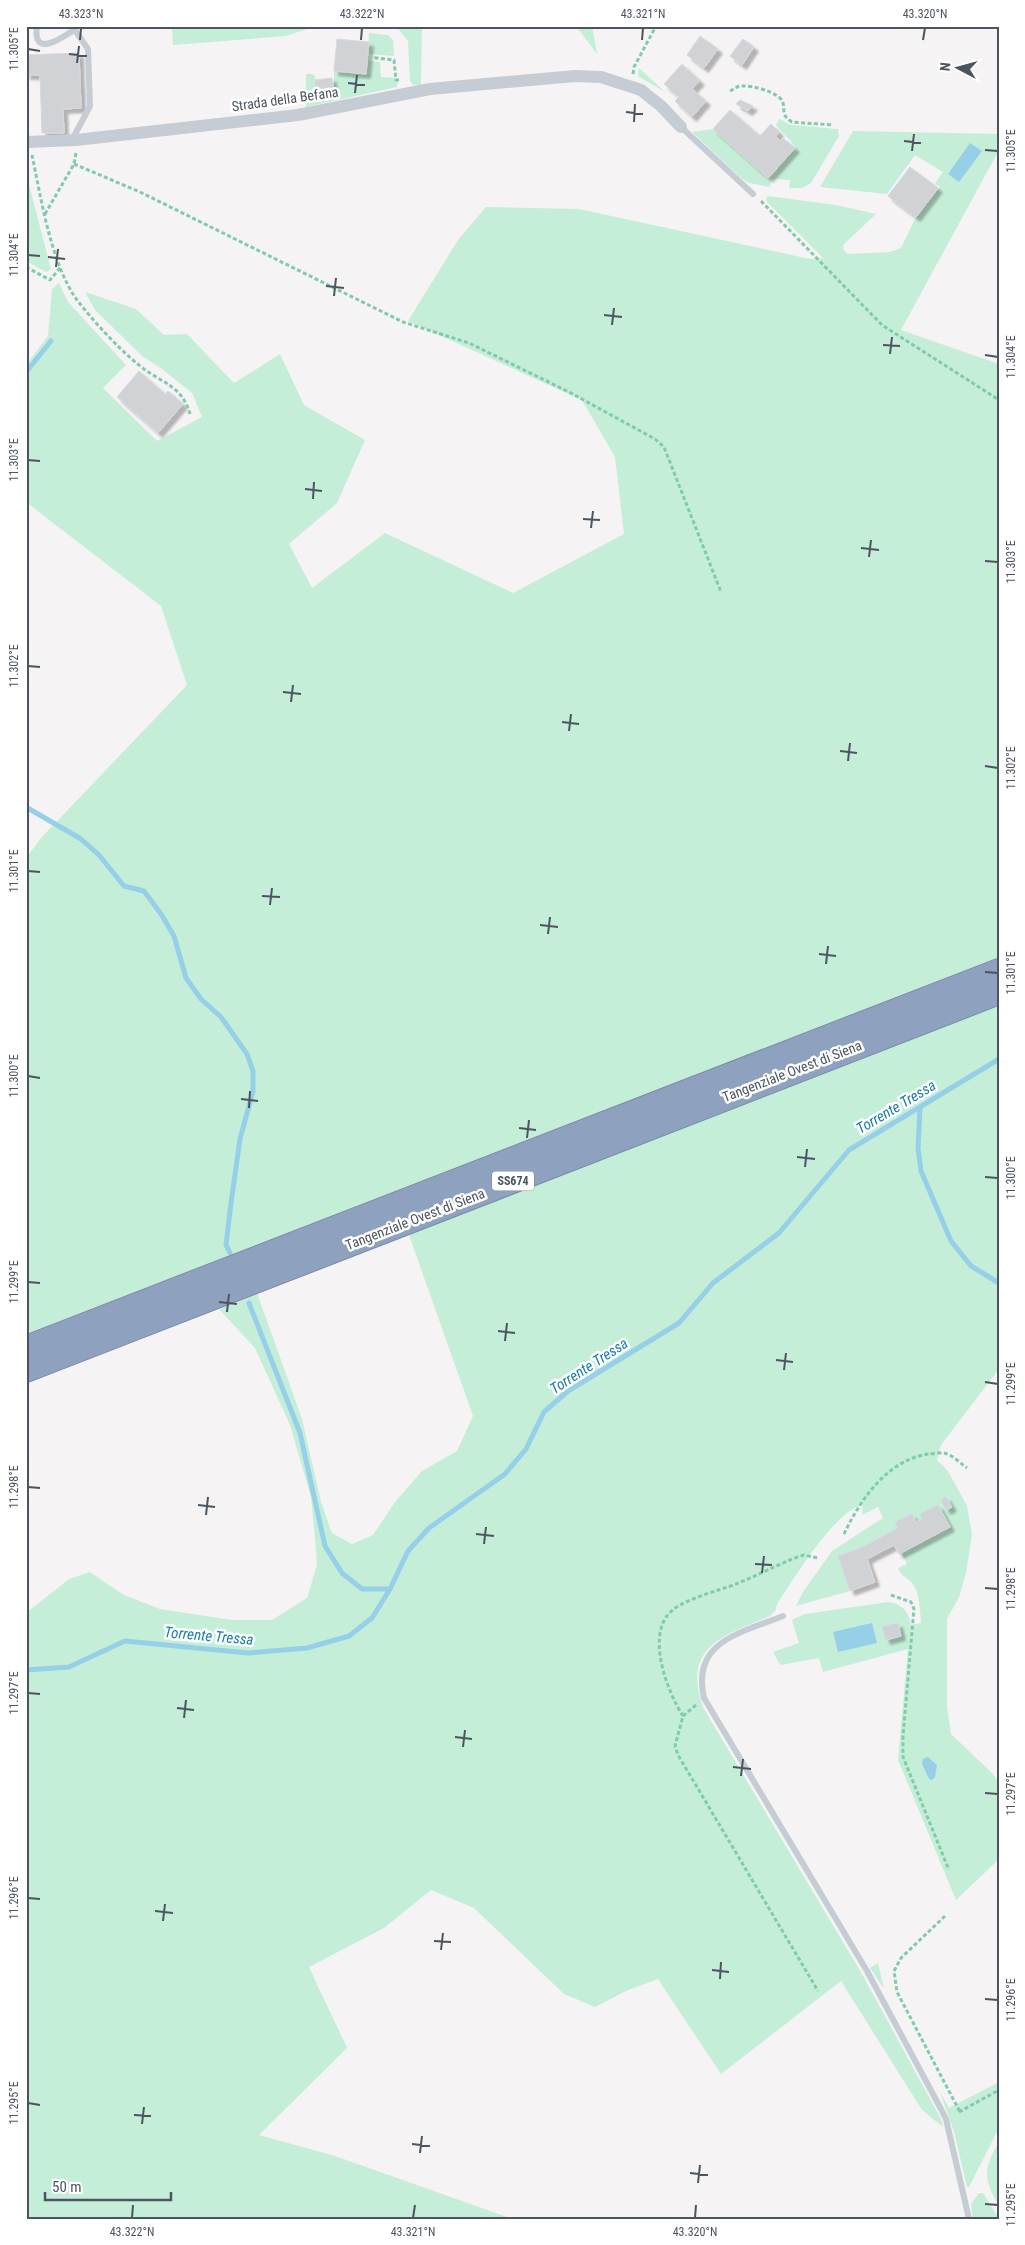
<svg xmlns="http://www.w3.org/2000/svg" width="1025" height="2245" font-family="'Roboto Condensed',sans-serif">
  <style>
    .green { fill: #c5eed9 }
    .water { fill: #95d0e8 }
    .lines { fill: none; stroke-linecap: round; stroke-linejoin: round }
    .stream { stroke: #95d0e8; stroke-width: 5 }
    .building { fill: #d0d2d6; stroke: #d7d8dd; filter: url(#shadow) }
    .highway-casing { stroke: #798ca9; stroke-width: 26 }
    .path { stroke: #7fcbac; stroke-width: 3; stroke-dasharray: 4 2.5; stroke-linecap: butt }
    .lane { stroke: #c5ccd3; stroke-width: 6 }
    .street { stroke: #c5ccd3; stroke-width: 12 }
    .highway { stroke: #8ea1be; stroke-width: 24 }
    .ticks { fill: none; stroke: #4b545f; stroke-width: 2 }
    .labels { text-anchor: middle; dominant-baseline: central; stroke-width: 5; stroke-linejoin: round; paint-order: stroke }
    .shield { fill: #fff; stroke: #81878f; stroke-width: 1 }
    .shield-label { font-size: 12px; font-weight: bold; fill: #4b545f }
    .street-label { font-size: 14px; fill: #4b545f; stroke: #fff }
    .water-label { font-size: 15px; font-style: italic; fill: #157da8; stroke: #fff }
    .neatline { fill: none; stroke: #4b545f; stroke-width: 2 }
    .ticks-label { font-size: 12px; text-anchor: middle; fill: #4b545f }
  </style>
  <defs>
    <filter id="shadow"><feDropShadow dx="4.5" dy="4.5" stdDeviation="1" flood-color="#0004"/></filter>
  </defs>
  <rect width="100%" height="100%" fill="#f5f3f3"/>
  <path class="green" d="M172,26H316L286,36L173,45Z
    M396,26H422L421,85H413L410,81L408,41Z
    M574,26H592L597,54L579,30Z
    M369,33L388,35L393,40L394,56L368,54Z
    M367,60L380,62L381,77L398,78L397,87L306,107V74H312L315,76L316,89L334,87V71L365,74Z
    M639,68L665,92L638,76Z
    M779,119L791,125L838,129L839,136L811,183L802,188H789L790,180L771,179L770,187L749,183L740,177L692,132L713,129L769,179L796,147L776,125Z
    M853,131L999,134V150L901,330L999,364V959L26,1334V858L41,838L187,685L161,606L26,502V365L48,336L52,289L59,283L68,302L126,365L103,388L157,441L202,417L192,393L162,369L142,356L95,310L85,292L136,309L164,335L187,334L234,383L280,354L304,405L365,440L337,503L289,544L312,588L385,533L513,593L624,534L615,457L582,400L408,321L458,240L486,207L579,209L810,259L823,258L767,202L766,198L768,196L836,205L876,214L844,244L843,249L848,254L890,252L901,248L915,219L940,187L935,183L943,172L915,155L887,194L820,187Z
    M26,173L51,269L46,272L26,261Z
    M999,1001V1369L941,1445L937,1460L948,1471L967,1506L972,1534L966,1573L959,1597L947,1619V1707L951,1734L992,1773L999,1782V1859L956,1900L898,1760L908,1649L823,1672L819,1658L780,1665L773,1652L799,1643L792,1620L805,1614L888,1602C902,1604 909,1611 911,1625L921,1623C920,1611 920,1592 912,1583C906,1576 901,1577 898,1568L907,1564L902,1553L950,1527L938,1505L920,1514L922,1519L916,1522L912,1514L896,1522L898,1528L863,1547L838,1556L850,1591L796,1606L803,1592L832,1551L883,1518L878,1507L862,1515L863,1505C836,1509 794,1579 778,1602L775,1611L770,1616C723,1636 680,1647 704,1709L862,1974L941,2119L943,2127L922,2110L841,1981L721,2074L658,1979L626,1991L595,2007L564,1994L474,1908L431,1890L384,1928L309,1967L347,2048L259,2135L335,2156L513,2219H26V1613L69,1579L90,1572L124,1595L160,1609L232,1620H272L307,1598L317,1565L315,1538L311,1497L290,1425L255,1348L219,1309L257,1293L302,1419L321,1502L332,1533L352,1544L373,1535L395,1502L422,1471L457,1451L473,1416L409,1235L578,1166Z
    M878,1963L884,1989L870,1968Z
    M999,2082V2128L969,2187H967L954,2132L940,2092L949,2108Z
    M999,2141V2206C982,2177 984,2169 999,2141Z
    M979,2193H983L999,2219H973L971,2204Z"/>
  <path class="water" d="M970,143L982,151L959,182L948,174Z
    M872,1623L877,1643L838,1652L833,1632Z
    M928,1757L937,1765L935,1777L932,1780L929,1779L922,1764L923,1759Z"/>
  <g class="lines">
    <path class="stream" d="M26,372L51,341
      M26,807L81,839L99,855L124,886L144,891L161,914L174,936L186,978L201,999L221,1017L247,1054L253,1071V1091L240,1139L231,1203L226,1245L230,1253
      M920,1109L918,1148L921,1171L951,1241L971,1266L999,1283
      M249,1303L300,1433L325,1546L342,1573L362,1589H390
      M26,1670L69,1667L125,1641L248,1653L307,1648L349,1636L372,1618L390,1589L408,1551L429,1528L505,1474L526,1449L544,1412L568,1391L679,1323L713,1283L779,1233L849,1150L999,1059"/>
  </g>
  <path class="building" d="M700,36L718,49L704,68L687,55Z
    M337,39L369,42L366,74L334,71Z
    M743,39L754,47L742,65L730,56Z
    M79,53L81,108L63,109L64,133H42L40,75H26V55Z
    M682,64L700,81L692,89L706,101L692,117L675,101L679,97L664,84Z
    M332,78L333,87L316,89L315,80Z
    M740,100L753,106L748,111L736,104Z
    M730,110L760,136L771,124L779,132L776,136L781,141L783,138L795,148L768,178L713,129Z
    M910,167L938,188L916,217L888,196Z
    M139,371L165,394L168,391L183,404L158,433L117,397Z
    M946,1497L952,1507L946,1510L941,1499Z
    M938,1505L950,1527L899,1554L894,1545L867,1559L875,1582L850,1591L838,1556L863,1547L898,1528L895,1522L912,1514L916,1522L922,1519L920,1514Z
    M898,1623L901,1636L886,1640L882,1627Z"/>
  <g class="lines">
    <defs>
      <path id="highway" d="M26,1348L999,971
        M26,1370L999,992"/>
    </defs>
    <use href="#highway" class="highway-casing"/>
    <path class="path" d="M368,57L394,60L396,80H399
      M633,74L634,67L656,26
      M730,91C734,89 737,86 741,86C752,85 772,91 780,98C788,106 778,114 792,122L833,125
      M32,155C41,198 51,264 77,300C95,323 117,347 140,366C161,383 182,385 190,414
      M74,164L140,192L403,322L469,343L569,392L655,439L664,447L721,592
      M761,201L882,325L999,400
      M45,214L74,164L76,153
      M26,267L50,280L60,268
      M844,1534C860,1500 888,1459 929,1454C933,1454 940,1452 944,1453C953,1455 960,1463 967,1468
      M891,1595L911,1602L914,1609L903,1736V1757L949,1870
      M696,1705L683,1716L675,1746L678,1755L818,1991
      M683,1716C668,1693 648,1641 667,1616C678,1600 718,1591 736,1584C756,1576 775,1566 795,1558L804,1555L818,1558
      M945,1916L901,1958L894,1971L897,1992L960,2112
      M959,2112L999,2090"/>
    <path class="lane" d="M37,26C32,59 62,38 74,30
      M72,26L88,49L90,106L72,140
      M681,127L753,194
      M783,1616C741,1633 691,1641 704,1698L867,1971L941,2109L946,2119L969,2219"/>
    <path class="street" d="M26,142L76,140L298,115L430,89L575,76L601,77L641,90L661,106L681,127"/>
    <use href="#highway" class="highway"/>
  </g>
  <path class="ticks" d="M80,40L81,28M361,40L362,28M642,40L643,28M923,40L925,28M28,49L40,51M69,54L87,56M77,63L79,46M348,83L365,85M355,93L357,75M626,112L643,114M634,122L635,104M904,141L921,143M985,150L998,151M912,151L914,134M28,255L40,256M48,257L65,259M56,267L58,249M326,286L344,288M334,296L336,278M604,315L622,317M612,325L614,308M883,345L900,346M890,354L892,337M985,355L998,357M28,460L40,461M305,489L322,491M313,499L314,482M583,519L600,520M591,528L593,511M861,548L879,550M869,557L871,540M985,561L998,562M28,666L40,667M283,692L301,694M291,702L293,685M562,722L579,724M569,731L571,714M840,751L857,753M848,761L850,743M985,766L998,768M28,871L40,872M262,896L280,897M270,905L272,888M540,925L558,927M548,934L550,917M819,954L836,956M826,964L828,946M985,972L998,973M28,1076L40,1078M241,1099L258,1101M249,1108L250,1091M519,1128L536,1130M527,1138L529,1120M797,1157L815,1159M805,1167L807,1149M985,1177L998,1178M28,1282L40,1283M219,1302L237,1304M227,1312L229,1294M498,1331L515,1333M505,1341L507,1323M776,1360L793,1362M784,1370L786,1353M985,1382L998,1384M28,1487L40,1488M198,1505L215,1507M206,1515L208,1497M476,1534L494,1536M484,1544L486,1527M755,1564L772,1565M762,1573L764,1556M985,1588L998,1589M28,1693L40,1694M177,1708L194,1710M184,1718L186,1700M455,1737L472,1739M463,1747L465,1730M733,1767L751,1769M741,1776L743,1759M985,1793L998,1794M28,1898L40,1899M155,1911L173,1913M163,1921L165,1904M434,1941L451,1942M441,1950L443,1933M712,1970L729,1972M720,1979L721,1962M985,1999L998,2000M28,2103L40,2105M134,2115L151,2116M142,2124L144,2107M412,2144L430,2146M420,2153L422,2136M690,2173L708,2175M698,2183L700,2165M985,2204L998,2205M132,2218L133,2205M413,2218L415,2205M695,2218L696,2205"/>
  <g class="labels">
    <rect class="shield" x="492" y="1171.5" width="42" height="19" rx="4"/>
    <g class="shield-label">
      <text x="513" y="1181">SS674</text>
    </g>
    <g class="street-label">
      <text transform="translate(285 99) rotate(-8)">Strada della Befana</text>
      <text transform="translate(792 1071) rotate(-21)">Tangenziale Ovest di Siena</text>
      <text transform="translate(415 1219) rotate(-21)">Tangenziale Ovest di Siena</text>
    </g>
    <g class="water-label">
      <text transform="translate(896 1107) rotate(-31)">Torrente Tressa</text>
      <text transform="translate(589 1366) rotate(-33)">Torrente Tressa</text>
      <text transform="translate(209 1636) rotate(5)">Torrente Tressa</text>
    </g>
  </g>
  <rect width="1025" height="2245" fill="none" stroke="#ffffff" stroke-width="55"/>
  <g transform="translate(958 68) rotate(276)" stroke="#ffffff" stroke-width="4" paint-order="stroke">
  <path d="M0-4L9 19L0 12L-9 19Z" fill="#4b545f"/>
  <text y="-8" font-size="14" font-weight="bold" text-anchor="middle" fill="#4b545f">N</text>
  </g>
  <path d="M45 2192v8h126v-8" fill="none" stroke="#4b545f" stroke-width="2.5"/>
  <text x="52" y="2192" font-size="15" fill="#4b545f" stroke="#ffffff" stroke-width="4" paint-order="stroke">50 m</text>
  <rect x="28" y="28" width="970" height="2190" class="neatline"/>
  <g class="ticks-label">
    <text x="81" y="18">43.323°N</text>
    <text x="362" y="18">43.322°N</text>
    <text x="643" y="18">43.321°N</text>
    <text x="925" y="18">43.320°N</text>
    <text transform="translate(14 49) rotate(-90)" y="4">11.305°E</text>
    <text transform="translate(1011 151) rotate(-90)" y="4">11.305°E</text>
    <text transform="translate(14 255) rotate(-90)" y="4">11.304°E</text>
    <text transform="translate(1011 357) rotate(-90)" y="4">11.304°E</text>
    <text transform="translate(14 460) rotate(-90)" y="4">11.303°E</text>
    <text transform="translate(1011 562) rotate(-90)" y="4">11.303°E</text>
    <text transform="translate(14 666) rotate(-90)" y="4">11.302°E</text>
    <text transform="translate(1011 768) rotate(-90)" y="4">11.302°E</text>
    <text transform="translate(14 871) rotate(-90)" y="4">11.301°E</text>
    <text transform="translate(1011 973) rotate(-90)" y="4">11.301°E</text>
    <text transform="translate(14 1076) rotate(-90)" y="4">11.300°E</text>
    <text transform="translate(1011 1178) rotate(-90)" y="4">11.300°E</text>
    <text transform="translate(14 1282) rotate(-90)" y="4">11.299°E</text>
    <text transform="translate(1011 1384) rotate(-90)" y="4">11.299°E</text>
    <text transform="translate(14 1487) rotate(-90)" y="4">11.298°E</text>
    <text transform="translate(1011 1589) rotate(-90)" y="4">11.298°E</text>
    <text transform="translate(14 1693) rotate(-90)" y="4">11.297°E</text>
    <text transform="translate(1011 1794) rotate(-90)" y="4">11.297°E</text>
    <text transform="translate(14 1898) rotate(-90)" y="4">11.296°E</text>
    <text transform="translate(1011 2000) rotate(-90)" y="4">11.296°E</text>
    <text transform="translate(14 2103) rotate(-90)" y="4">11.295°E</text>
    <text transform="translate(1011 2205) rotate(-90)" y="4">11.295°E</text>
    <text x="132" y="2236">43.322°N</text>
    <text x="413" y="2236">43.321°N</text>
    <text x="695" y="2236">43.320°N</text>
  </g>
</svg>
